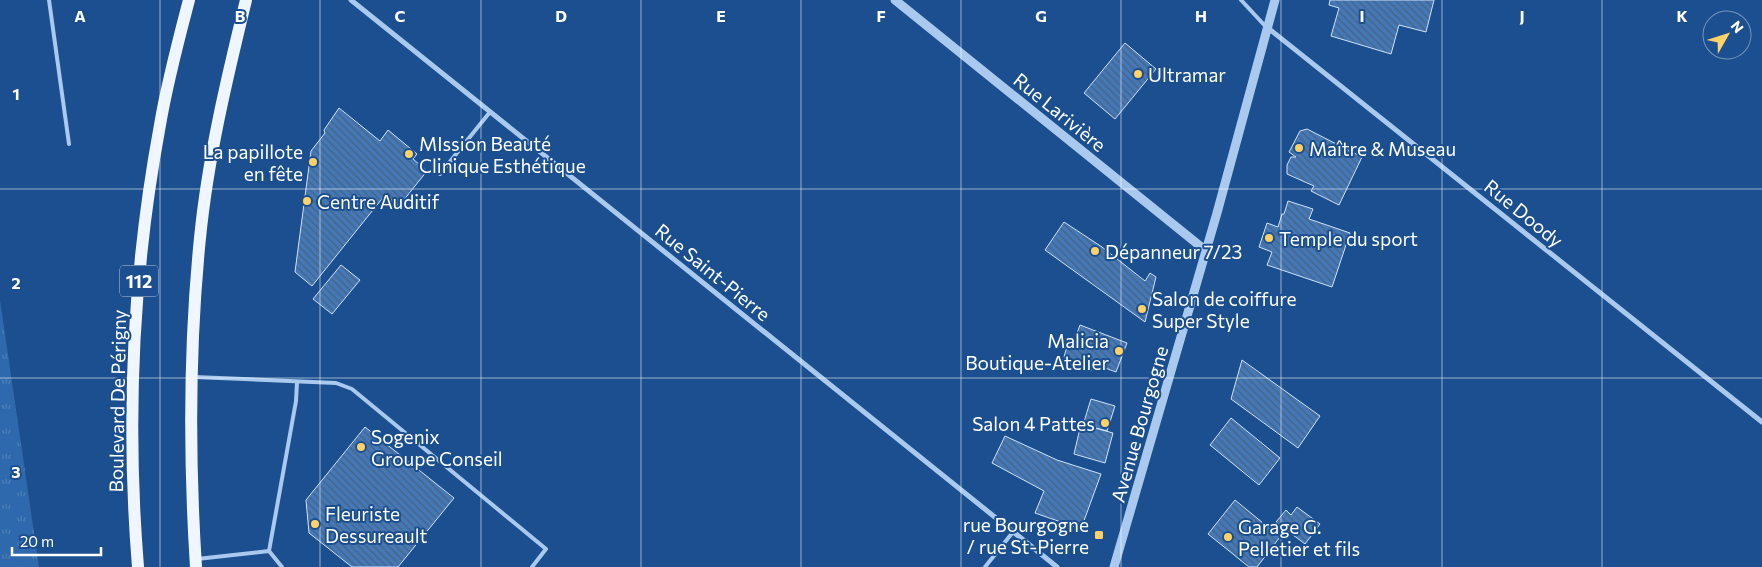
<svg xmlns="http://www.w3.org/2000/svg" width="1762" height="567" font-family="Commissioner,sans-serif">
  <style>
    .park { fill: url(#park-tufts) }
    .building { fill: url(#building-back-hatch); stroke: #cfe3fa }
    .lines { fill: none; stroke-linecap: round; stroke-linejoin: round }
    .service { stroke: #a9c9ee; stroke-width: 4 }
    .minor { stroke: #a9c9ee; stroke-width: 5 }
    .tertiary { stroke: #a9c9ee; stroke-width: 9 }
    .primary { stroke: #f0f6ff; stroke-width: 12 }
    .grid { fill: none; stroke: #fff; stroke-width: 1; stroke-opacity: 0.55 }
    .poi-dot { fill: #ffd166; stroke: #1b4f8f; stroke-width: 2 }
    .labels { text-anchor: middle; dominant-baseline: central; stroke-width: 4; stroke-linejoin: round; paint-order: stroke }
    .shield { fill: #1b4f8f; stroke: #bbcadd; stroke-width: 1 }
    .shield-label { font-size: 18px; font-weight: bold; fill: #fff }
    .poi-label { font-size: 19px; fill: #fff; stroke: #1b4f8f; text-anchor: start }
    .street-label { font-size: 19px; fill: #fff; stroke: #1b4f8f }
    .grid-label { font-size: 16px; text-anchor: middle; font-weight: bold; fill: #fff; stroke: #1b4f8f; stroke-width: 4; stroke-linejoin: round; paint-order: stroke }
  </style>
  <defs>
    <pattern id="park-tufts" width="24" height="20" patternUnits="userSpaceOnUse" patternTransform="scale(1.25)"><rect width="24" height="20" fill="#2e69ad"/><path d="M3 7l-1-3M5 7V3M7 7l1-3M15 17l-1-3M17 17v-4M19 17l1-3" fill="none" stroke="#4d80b9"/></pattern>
    <pattern id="building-back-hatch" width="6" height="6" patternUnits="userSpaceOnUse" patternTransform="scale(1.25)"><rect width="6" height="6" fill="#4478b7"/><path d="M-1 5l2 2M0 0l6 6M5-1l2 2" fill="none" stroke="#486282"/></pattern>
  </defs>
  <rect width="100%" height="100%" fill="#1b4f8f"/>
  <path class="park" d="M0,300L39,567H0Z"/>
  <path class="building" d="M1330,0H1434L1426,32L1399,25L1391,54L1331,36L1339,8L1329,5Z
    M1125,43L1156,69L1115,119L1084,93Z
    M339,108L380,141L388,130L417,154L413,159L427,171L399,206L385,195L312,286L295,272L311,151L325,133L324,130Z
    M1307,129L1362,157L1339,205L1311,191L1314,186L1287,174V165L1291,157H1296L1289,152L1300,131Z
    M1288,201L1313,209L1309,219L1350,233L1332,287L1267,265L1272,252L1259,247L1267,223L1278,227L1282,214H1284Z
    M1064,222L1102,247L1145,281L1150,273L1156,277L1145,322L1045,250Z
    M341,265L360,280L332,314L313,299Z
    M1080,325L1127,343L1116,372L1100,366L1097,371L1091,369V371L1068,361L1069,360L1064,357L1069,339L1074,342Z
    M1242,360L1320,416L1298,448L1231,399Z
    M1091,399L1115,406L1107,431L1083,425Z
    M1231,418L1280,458L1259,485L1210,445Z
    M1081,424L1113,433L1105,463L1074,454Z
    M365,427L454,498L398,567H352L309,533L306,500Z
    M1005,436L1057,460L1101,474L1081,529L1035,513L1044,491L992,463Z
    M1235,500L1280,537L1257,567H1249L1208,534Z
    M1297,507L1320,524L1305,544L1276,522L1286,510L1291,515Z"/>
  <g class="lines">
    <path class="service" d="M49,0L69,144
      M1241,0L1267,28
      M440,174L490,112
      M194,377L336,383L352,389L546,549L532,567
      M269,551L282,567
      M197,559L269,551L296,401L297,382
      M985,567L1013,532"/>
    <path class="minor" d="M351,0L1057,567
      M1268,28L1762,422"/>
    <path class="tertiary" d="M895,0L1205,250
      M1114,567L1217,213L1275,0"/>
    <path class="primary" d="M138,567C126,420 133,270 160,125C167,83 178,42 189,0
      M196,567C189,458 189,347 200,238C208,157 227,78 246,0"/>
  </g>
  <path class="grid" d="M160,0V567M320,0V567M481,0V567M641,0V567M801,0V567M961,0V567M1121,0V567M1281,0V567M1442,0V567M1602,0V567M0,189H1762M0,378H1762"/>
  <g class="poi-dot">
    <circle cx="1138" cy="74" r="5"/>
    <circle cx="1299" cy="148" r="5"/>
    <circle cx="409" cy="154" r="5"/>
    <circle cx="313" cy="162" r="5"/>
    <circle cx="307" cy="201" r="5"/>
    <circle cx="1269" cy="238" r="5"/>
    <circle cx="1095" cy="251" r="5"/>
    <circle cx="1142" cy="309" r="5"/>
    <circle cx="1119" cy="351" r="5"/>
    <circle cx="1105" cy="423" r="5"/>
    <circle cx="361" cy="447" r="5"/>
    <circle cx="315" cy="524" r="5"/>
    <rect x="1094" y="530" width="10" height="10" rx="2.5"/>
    <circle cx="1228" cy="537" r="5"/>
  </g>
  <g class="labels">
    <rect class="shield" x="120" y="265.5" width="38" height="31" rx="4"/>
    <g class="shield-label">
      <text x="139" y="281">112</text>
    </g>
    <g class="poi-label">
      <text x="1148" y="74">Ultramar</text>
      <text x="419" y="143">MIssion Beauté<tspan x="419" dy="22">Clinique Esthétique</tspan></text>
      <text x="1309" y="148">Maître &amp; Museau</text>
      <text x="303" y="151" text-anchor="end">La papillote<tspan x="303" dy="22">en fête</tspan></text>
      <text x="317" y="201">Centre Auditif</text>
      <text x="1279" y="238">Temple du sport</text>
      <text x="1105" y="251">Dépanneur 7/23</text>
      <text x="1152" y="298">Salon de coiffure<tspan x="1152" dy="22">Super Style</tspan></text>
      <text x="1109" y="340" text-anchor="end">Malicia<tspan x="1109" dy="22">Boutique-Atelier</tspan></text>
      <text x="1095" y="423" text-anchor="end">Salon 4 Pattes</text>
      <text x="371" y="436">Sogenix<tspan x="371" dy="22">Groupe Conseil</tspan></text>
      <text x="325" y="513">Fleuriste<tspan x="325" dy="22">Dessureault</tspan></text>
      <text x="1089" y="524" text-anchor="end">rue Bourgogne<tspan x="1089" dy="22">/ rue St-Pierre</tspan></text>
      <text x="1238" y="526">Garage G.<tspan x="1238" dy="22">Pelletier et fils</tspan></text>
    </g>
    <g class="street-label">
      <text transform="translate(1060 112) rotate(39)">Rue Larivière</text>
      <text transform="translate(1524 213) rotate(39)">Rue Doody</text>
      <text transform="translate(713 272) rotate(39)">Rue Saint-Pierre</text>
      <text transform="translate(117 401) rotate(-89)">Boulevard De Périgny</text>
      <text transform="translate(1139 424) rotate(-74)">Avenue Bourgogne</text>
    </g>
  </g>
  <g class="grid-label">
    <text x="80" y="22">A</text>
    <text x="240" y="22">B</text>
    <text x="400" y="22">C</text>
    <text x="561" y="22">D</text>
    <text x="721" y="22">E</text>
    <text x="881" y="22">F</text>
    <text x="1041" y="22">G</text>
    <text x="1201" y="22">H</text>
    <text x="1362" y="22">I</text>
    <text x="1522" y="22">J</text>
    <text x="1682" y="22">K</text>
    <text x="16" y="100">1</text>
    <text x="16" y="289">2</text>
    <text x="16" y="478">3</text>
  </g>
  <g transform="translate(1727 35) rotate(51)"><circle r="24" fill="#1b4f8f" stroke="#7695bc"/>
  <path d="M0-4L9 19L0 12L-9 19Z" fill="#ffd166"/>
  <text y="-8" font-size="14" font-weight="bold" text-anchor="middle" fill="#ffffff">N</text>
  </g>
  <path d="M12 547v8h89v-8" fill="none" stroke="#ffffff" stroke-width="2.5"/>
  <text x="20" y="547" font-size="15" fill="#ffffff" stroke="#1b4f8f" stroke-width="4" paint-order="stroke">20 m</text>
</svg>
